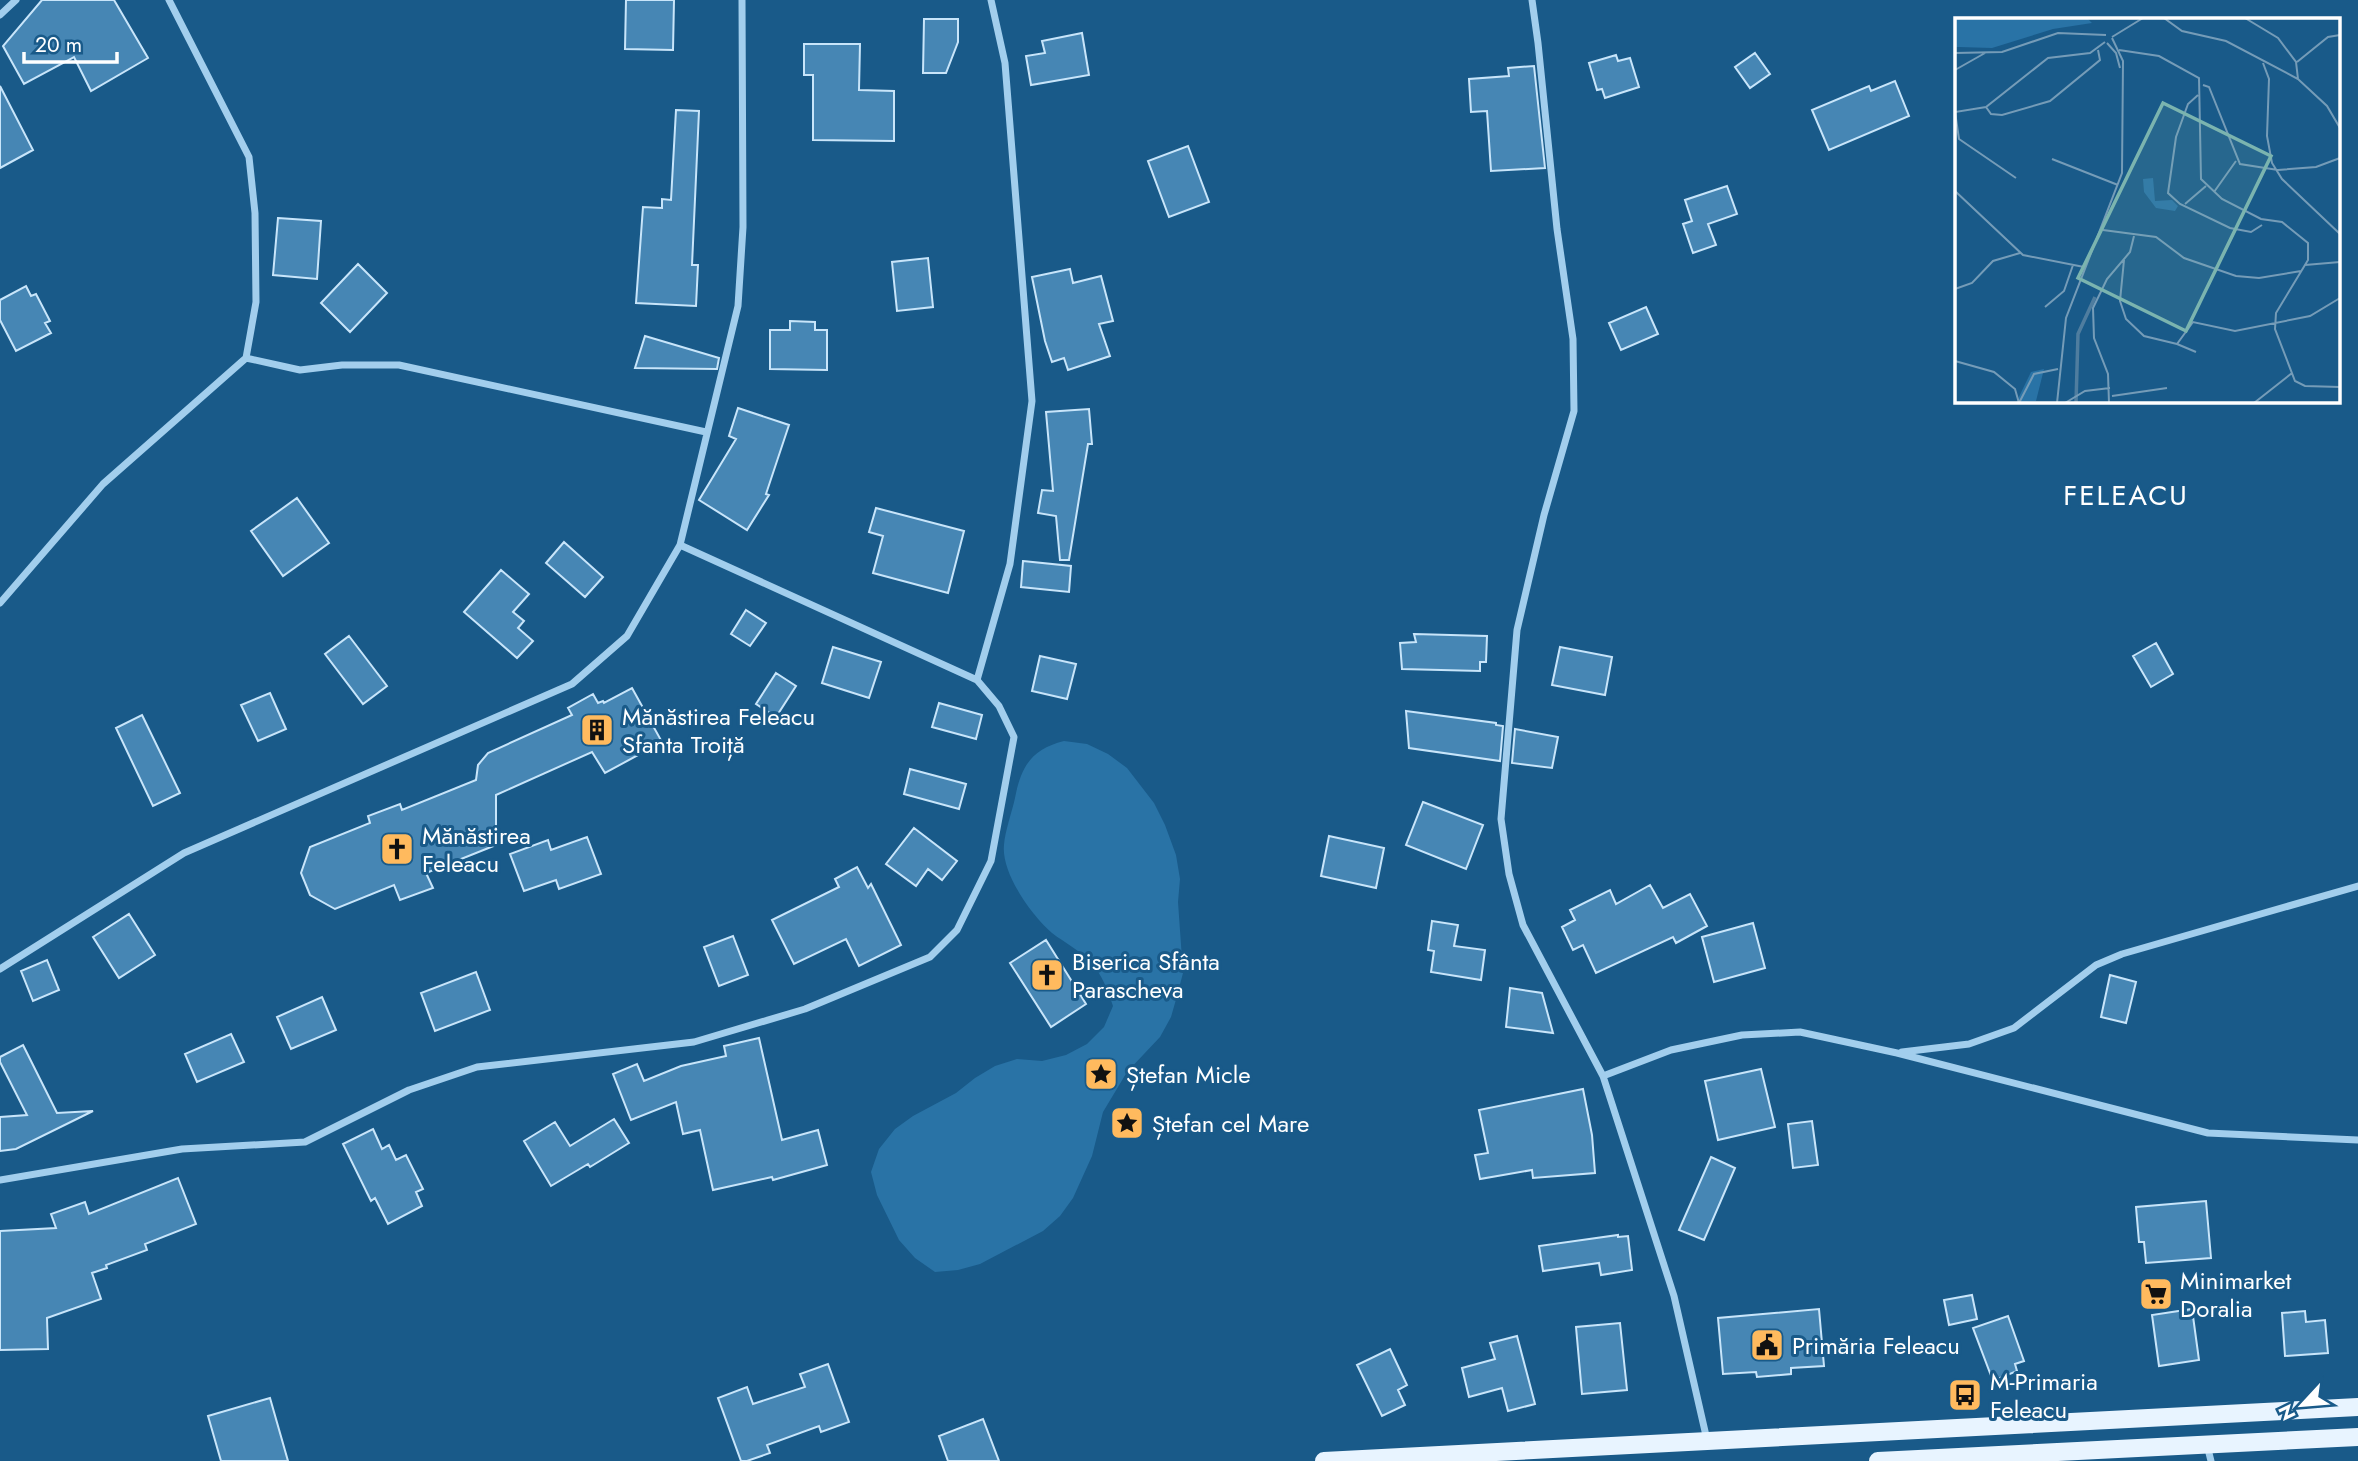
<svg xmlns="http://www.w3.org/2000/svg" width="2358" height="1461" font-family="Jost,sans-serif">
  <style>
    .green { fill: #2973a6 }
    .building { fill: #4686b4; stroke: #c8e5fa; stroke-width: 2 }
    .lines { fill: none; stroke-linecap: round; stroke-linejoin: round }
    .minor { stroke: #a2ceed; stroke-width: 7 }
    .primary { stroke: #e8f4ff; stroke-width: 18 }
    .labels { text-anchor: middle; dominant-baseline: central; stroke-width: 6; stroke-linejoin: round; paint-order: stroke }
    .poi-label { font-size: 24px; fill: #fff; stroke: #195a89; text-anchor: start }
    .quarter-label { font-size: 28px; letter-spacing: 2px; fill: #fff; stroke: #195a89 }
    .inset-river { fill: none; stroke: #4f7d9f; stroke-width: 3.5 }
    .inset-road { fill: none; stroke: #759cb8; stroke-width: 2 }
    .view { fill: #7bb4af; fill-opacity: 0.15; stroke: #7bb4af; stroke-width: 3.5 }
    .inset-edge { fill: none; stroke: #fff; stroke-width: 3.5 }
  </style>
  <rect width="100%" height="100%" fill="#195a89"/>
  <path class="green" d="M1064,741L1087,744L1108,754L1127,768L1154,803L1165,825L1176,855L1180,879L1178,902L1183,973L1177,996L1171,1017L1160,1037L1127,1072L1103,1112L1092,1156L1073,1198L1060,1216L1043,1231L980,1264L958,1270L935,1272L915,1258L899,1240L877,1195L871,1172L879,1149L895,1129L913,1116L956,1093L975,1078L995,1066L1017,1059L1042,1061L1066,1055L1087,1044L1104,1027L1113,1006C1108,991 1102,974 1091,963C1080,950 1065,943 1052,933C1032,916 1001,873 1004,845C1005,831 1012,812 1015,798C1021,766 1032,749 1064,741Z"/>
  <path class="building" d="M42,0H114L148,58L91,91L74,57L24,84L3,46Z
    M626,0H674L673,50L625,49Z
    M924,19H958V42L946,73H923Z
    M1082,33L1089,75L1031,85L1026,56L1045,53L1042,41Z
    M804,44H860L859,90L894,91V141L813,140V75H804Z
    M1755,53L1770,74L1750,88L1735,67Z
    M1616,55L1618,61L1630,58L1639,87L1605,98L1602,89L1597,90L1589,63Z
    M1534,66L1545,168L1491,171L1487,111L1471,112L1469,79L1509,76L1508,68Z
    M1895,81L1909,116L1829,150L1812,110L1869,86L1871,91Z
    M0,86L33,150L0,168Z
    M676,110L699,111L692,265H698L696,306L636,303L643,207L662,208V199L671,200Z
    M1188,146L1209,202L1169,217L1148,161Z
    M1727,186L1737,214L1708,224L1716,245L1693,253L1683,224L1692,221L1685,200Z
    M278,218L321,221L317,279L273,275Z
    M928,258L933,307L897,311L892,262Z
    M358,264L387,293L350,332L321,303Z
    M1070,269L1073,283L1101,276L1113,321L1099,324L1110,356L1068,370L1064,358L1052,362L1045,341L1032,277Z
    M26,286L31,296L36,294L50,321L45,323L51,333L16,351L0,320V300Z
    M1646,307L1658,334L1621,350L1609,323Z
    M790,321L815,322V330H827V370L770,369V330H790Z
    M645,336L719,358L717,369L635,368Z
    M738,408L789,425L766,494L769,495L747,530L699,500L736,439L729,436Z
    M1089,409L1092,444H1088L1069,560H1060L1056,516L1038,513L1042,490L1053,491L1046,412Z
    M297,498L329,543L283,576L251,531Z
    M876,508L964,531L948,593L873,573L883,536L869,532Z
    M564,542L603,577L585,597L546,563Z
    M1023,561L1071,566L1069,592L1021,587Z
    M501,570L529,594L513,612L524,621L518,628L533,641L517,658L464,612Z
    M746,610L766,623L750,646L731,634Z
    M1414,634L1487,636L1486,662H1480V671L1402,669L1400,643L1416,642Z
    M349,636L387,686L363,704L325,654Z
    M2156,643L2173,674L2151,687L2133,656Z
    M833,647L881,662L869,698L822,683Z
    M1560,647L1612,657L1605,695L1552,685Z
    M1040,656L1076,664L1067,699L1032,691Z
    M776,673L796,686L776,717L756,704Z
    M632,688L662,742L605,773L592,752L496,795V845L426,873L433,888L400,900L394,885L335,909L310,895L301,873L310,847L370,823L368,816L400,804L402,810L476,780L478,765L488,753L572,715L568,708L593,694L598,703L603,701L604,703Z
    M270,693L286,729L258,741L241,705Z
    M939,703L982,715L976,739L932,727Z
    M1406,711L1496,723V725L1503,726L1500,761L1409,748Z
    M142,715L180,793L153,806L116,728Z
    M1515,729L1558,737L1552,768L1512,763Z
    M910,769L966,784L959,809L904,794Z
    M1423,802L1483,825L1466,869L1406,845Z
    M914,828L957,861L942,880L928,869L916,886L886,864Z
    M1329,836L1384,848L1376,888L1321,876Z
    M587,837L601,874L559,889L556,880L524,891L510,854L548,840L551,850Z
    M857,867L868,888L871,884L901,945L859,966L846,939L794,964L772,920L839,887L835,879Z
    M1650,885L1663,908L1690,894L1707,926L1676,943L1673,937L1596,973L1583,945L1573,950L1562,927L1575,920L1570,910L1610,890L1616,904Z
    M129,914L155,955L119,978L93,937Z
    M1432,921L1458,925L1454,946L1485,950L1481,980L1431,972L1434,951L1428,950Z
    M1753,923L1765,968L1714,982L1702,937Z
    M733,936L748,975L719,986L704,947Z
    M1046,940L1086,1004L1051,1027L1010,963Z
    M47,960L59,990L33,1001L21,971Z
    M476,972L490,1010L435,1031L421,993Z
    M2110,975L2136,982L2126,1023L2101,1017Z
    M1510,988L1542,993L1553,1033L1506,1027Z
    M322,997L336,1030L291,1049L277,1017Z
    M231,1034L244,1062L197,1082L185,1054Z
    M759,1038L782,1140L818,1130L827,1165L773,1180L772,1177L713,1190L700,1130L683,1134L676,1102L631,1120L613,1074L637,1064L644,1081L681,1066L726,1056L724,1046Z
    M23,1045L57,1113L93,1111L16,1149L0,1151V1117L27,1115L0,1062V1057Z
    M1761,1069L1775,1127L1718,1140L1705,1081Z
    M1583,1089L1592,1135L1595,1173L1533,1178L1532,1170L1480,1179L1475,1155L1488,1153L1479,1110Z
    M614,1119L629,1143L590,1167L588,1164L551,1186L524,1141L555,1122L570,1146Z
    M1812,1121L1818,1165L1793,1168L1788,1124Z
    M373,1129L382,1149L389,1145L396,1160L406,1155L423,1189L416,1192L422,1206L388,1224L375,1198L371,1201L343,1144Z
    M1711,1157L1735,1168L1704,1240L1679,1230Z
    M178,1178L196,1224L145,1244L147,1250L106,1265L107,1268L92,1273L101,1299L47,1318L48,1349L0,1350V1231L56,1228L51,1214L85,1202L89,1214Z
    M2206,1201L2211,1258L2146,1263L2144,1242H2139L2136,1207Z
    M1618,1235V1237L1628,1236L1632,1270L1601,1275L1599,1263L1543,1271L1539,1246Z
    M1972,1295L1977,1319L1949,1325L1944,1300Z
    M1819,1309L1824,1366L1791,1368V1374L1757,1377L1756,1372L1723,1374L1718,1318Z
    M2192,1309L2199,1360L2159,1366L2152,1315Z
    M2305,1311L2306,1322L2325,1320L2328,1353L2285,1356L2282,1313Z
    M2008,1316L2024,1361L2015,1364L2017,1371L1993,1381L1973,1328Z
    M1620,1323L1627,1390L1582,1394L1576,1327Z
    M1517,1336L1535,1404L1508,1411L1502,1388L1469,1397L1462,1368L1495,1359L1490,1343Z
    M1390,1349L1407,1385L1398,1390L1405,1405L1382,1416L1357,1365Z
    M828,1364L849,1422L821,1432L819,1426L767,1445L770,1453L747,1461H741L718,1398L747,1387L753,1404L805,1387L800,1374Z
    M270,1398L288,1461H221L208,1416Z
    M983,1419L999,1461H948L939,1436Z"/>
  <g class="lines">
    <path class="minor" d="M1532,0L1538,43L1557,229L1573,339L1574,411L1544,515L1517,630L1501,819L1509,874L1523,925L1603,1076L1674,1296L1707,1440
      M0,15L16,0
      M246,358L300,370L342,365H399L706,432
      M680,545L977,680
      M0,603L103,484L246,358L256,302L255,213L249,157L169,0
      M0,969L184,853L572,684L627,636L680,545L738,306L743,227L742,0
      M1902,1052L1969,1044L2014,1028L2096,965L2122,954L2358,886
      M1603,1076L1671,1050L1742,1035L1800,1032L1897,1053L2208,1133L2358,1140
      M0,1180L182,1149L305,1142L409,1090L477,1067L694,1042L805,1009L930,957L957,930L991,861L1014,737L999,706L977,680L1010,564L1032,401L1005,63L991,0
      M2207,1445L2211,1461"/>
    <path class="primary" d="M1324,1461L2358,1407
      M1878,1461L2358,1437"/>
  </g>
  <defs>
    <symbol id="building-square" viewBox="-11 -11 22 22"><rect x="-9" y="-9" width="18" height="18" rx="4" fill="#ffba5e" stroke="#195a89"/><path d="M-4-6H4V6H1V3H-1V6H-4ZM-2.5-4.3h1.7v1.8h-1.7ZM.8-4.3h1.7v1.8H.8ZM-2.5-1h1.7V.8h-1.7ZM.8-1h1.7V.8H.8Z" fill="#111"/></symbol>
    <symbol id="church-square" viewBox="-11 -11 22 22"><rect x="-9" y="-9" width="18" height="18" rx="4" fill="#ffba5e" stroke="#195a89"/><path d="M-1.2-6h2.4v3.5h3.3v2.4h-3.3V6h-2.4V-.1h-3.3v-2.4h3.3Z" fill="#111"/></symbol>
    <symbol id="sight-square" viewBox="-11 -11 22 22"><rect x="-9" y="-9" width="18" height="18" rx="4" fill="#ffba5e" stroke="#195a89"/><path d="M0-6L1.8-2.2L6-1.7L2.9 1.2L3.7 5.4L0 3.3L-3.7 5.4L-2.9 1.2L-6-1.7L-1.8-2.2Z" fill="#111"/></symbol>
    <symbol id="supermarket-square" viewBox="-11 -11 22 22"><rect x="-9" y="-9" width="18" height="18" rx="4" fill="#ffba5e" stroke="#195a89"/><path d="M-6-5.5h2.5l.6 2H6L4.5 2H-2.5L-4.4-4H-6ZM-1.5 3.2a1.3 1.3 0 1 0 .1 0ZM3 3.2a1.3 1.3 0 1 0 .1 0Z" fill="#111"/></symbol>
    <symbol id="civic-square" viewBox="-11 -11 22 22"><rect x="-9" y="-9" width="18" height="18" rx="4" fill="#ffba5e" stroke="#195a89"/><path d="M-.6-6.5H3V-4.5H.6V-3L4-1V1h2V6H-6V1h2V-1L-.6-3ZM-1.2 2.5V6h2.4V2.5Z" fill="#111"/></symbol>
    <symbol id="bus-square" viewBox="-11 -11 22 22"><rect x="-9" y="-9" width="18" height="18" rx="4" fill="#ffba5e" stroke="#195a89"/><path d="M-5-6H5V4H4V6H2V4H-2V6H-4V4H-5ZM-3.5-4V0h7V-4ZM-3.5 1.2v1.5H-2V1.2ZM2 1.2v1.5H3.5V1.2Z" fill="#111"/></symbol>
  </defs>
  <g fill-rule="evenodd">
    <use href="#building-square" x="578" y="711" width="38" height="38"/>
    <use href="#church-square" x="378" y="830" width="38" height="38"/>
    <use href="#church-square" x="1028" y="956" width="38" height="38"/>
    <use href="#sight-square" x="1082" y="1055" width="38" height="38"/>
    <use href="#sight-square" x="1108" y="1104" width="38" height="38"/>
    <use href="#supermarket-square" x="2137" y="1275" width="38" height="38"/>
    <use href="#civic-square" x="1748" y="1326" width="38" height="38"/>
    <use href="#bus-square" x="1946" y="1376" width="38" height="38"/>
  </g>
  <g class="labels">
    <g class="poi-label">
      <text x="622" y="716">Mănăstirea Feleacu<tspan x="622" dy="28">Sfanta Troiță</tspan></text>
      <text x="422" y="835">Mănăstirea<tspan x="422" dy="28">Feleacu</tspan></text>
      <text x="1072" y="961">Biserica Sfânta<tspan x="1072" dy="28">Parascheva</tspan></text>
      <text x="1126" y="1074">Ștefan Micle</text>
      <text x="1152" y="1123">Ștefan cel Mare</text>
      <text x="2180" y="1280">Minimarket<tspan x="2180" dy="28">Doralia</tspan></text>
      <text x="1792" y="1345">Primăria Feleacu</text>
      <text x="1990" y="1381">M-Primaria<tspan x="1990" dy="28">Feleacu</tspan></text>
    </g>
    <g class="quarter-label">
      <text x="2126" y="495">FELEACU</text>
    </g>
  </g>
  <g transform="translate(1955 18)">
    <rect width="385" height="385" fill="#195a89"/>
    <path d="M0,0H132L137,5L98,11L37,30L4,29H0ZM198,160L200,183L217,182L223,188L220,193L201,190L189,174L188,161ZM89,351L81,383L61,385L76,354Z" fill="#2973a6"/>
    <path class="inset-river" d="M121,385L123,316L140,279"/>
    <path class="inset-road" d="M209,0L227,13L271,23L343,61L372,88L385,110M290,0L323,20L341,44L343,61M157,19L188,0M152,25L161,35L165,50M164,32L204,38L244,60L246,161L267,181L306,201L327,204L353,225V242L321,295L320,311L340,363L350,368L385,369M0,35L47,34L103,15L151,17M342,44L373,19L385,17M308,45L314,61L312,118L317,145L327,161L385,216M0,52L30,35M248,67L254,69L285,146L323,152L361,149L385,140M243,77L233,86L221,119L213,175L225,186L275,210L296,214L307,207M31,89L36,96L47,97L95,83L145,42L143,32M97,141L163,167M61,160L4,121L0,94L31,89L93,40L135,35L150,24M0,173L68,237L129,249M259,174L281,143M230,186L251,168M148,212L201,219L229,240L281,258L304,260L346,253M169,242L165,283L171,301L189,318L222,326M350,247L385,244M0,271L17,265L38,243L65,235M90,289L109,273L118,247M241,334L222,326L238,304L280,313L355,298L385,280M0,343L39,354L60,371L64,385M157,378L212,370M64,385L79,356L103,351M102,385L111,300L167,155L168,43L157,20M110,385L130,373L155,370M154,385L153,356L139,320L138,290L152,261L175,234L179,218M299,385L337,355"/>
    <path class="view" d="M208,85L316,138L231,313L123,260Z"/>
    <rect width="385" height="385" class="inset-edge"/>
  </g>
  <g transform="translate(2302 1405) rotate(244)" stroke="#195a89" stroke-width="5" paint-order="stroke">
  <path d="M0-5L12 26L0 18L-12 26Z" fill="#ffffff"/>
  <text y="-10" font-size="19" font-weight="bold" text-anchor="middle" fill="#ffffff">N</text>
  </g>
  <path d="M24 52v10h93v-10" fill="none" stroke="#ffffff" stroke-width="3.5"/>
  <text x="35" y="52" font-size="21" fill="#ffffff" stroke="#195a89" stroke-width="5" paint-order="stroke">20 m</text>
</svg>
